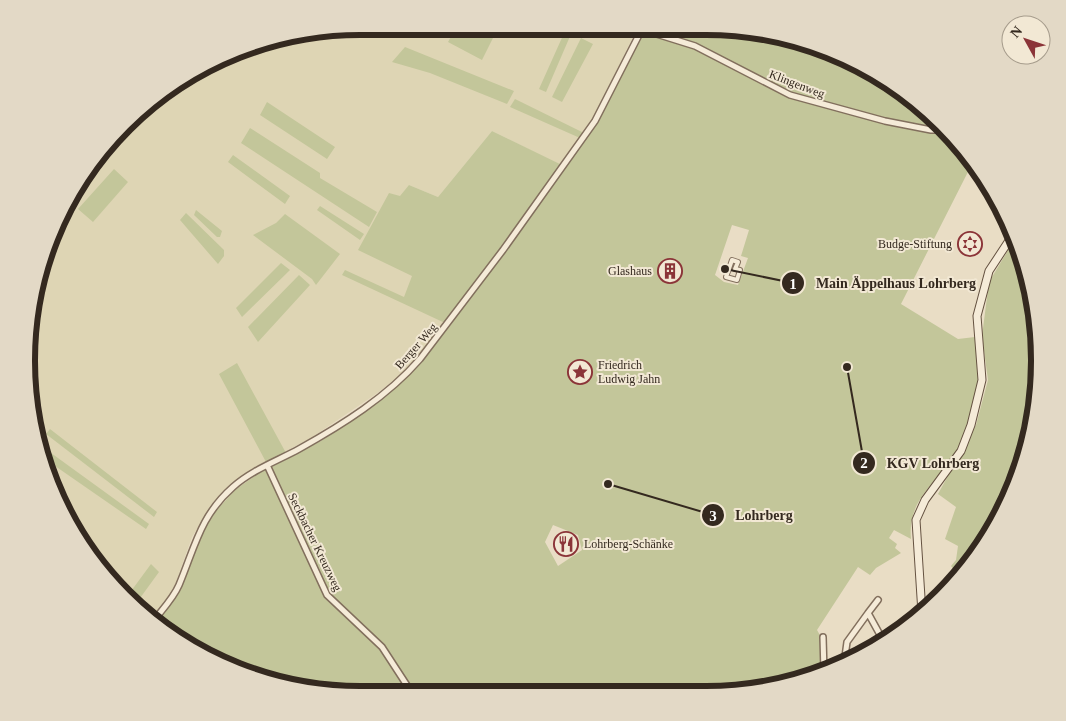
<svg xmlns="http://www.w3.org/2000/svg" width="1066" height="721" font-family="'Times New Roman',serif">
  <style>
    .farmland { fill: #ded5b4 }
    .green { fill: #c3c69a; fill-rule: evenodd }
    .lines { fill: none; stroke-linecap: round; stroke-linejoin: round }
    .stream { stroke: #6e8a82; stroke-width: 1 }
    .pedestrian-casing { stroke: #826f5d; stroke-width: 6 }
    .minor-casing { stroke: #826f5d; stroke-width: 8 }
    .secondary-casing { stroke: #645140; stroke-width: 9 }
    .pedestrian { stroke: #f5ebd8; stroke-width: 4 }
    .minor { stroke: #f5ebd8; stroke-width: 5 }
    .secondary { stroke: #f5ebd8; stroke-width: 7 }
    .labels { text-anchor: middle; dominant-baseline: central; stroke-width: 4; stroke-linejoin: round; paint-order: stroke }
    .street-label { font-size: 12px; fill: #34291f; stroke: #f2e8d4 }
    .poi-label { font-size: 12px; fill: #34291f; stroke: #f2e8d4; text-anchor: end }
    .rim { fill: none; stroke: #34291f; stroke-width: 6 }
    .leader { fill: none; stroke: #34291f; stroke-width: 2 }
    .callout-dot { fill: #34291f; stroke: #f2e8d4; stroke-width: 2 }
    .mark-label { font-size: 15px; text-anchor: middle; font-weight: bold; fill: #fff }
    .callout-label { font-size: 14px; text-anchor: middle; font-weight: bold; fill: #34291f; stroke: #f2e8d4; stroke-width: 4; stroke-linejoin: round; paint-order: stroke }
  </style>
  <rect width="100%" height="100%" fill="#e9ddc5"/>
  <path class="farmland" d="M361,26L636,31L591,123L561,165L492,131L438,197L409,185L413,276L448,319L405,372L376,394L311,438L261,464L231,485L210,508L192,537L174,588L153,618L124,597L71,527L33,426L27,338L52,233L96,157L175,83L253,44Z"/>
  <path class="green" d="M456,28H498L482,60L448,42Z
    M565,31L571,34L546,92L539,89Z
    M645,31L770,33L854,61L942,124L973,162L901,304L958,339L975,337C976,349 979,362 979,375C979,393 967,435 957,451C938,483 907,498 911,539L894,530L889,538L897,544L895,548L901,553L876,568L870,575L858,567L817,630L821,637L823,673L771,688L705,695L296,688L212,660L158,621L180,588L200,537L215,512L235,490L263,470L321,441L393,390L412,372L453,322L448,319L445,323L342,275L345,270L404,297L412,276L358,250L389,193L400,196L409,185L438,197L492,131L566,167L597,123ZM732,225L749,230L741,256L748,258L738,285L724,282L715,275ZM553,525L578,535L582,550L558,566L545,542Z
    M581,38L593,44L562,102L552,97Z
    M405,47L514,91L507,104L430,73L392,62Z
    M203,69L183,91L178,84L180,80Z
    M515,99L584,133L580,138L510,107Z
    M267,102L335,147L327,159L260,115Z
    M250,128L320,173V178L377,212L369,227L241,143Z
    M233,155L290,196L285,204L228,162Z
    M114,169L128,182L93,222L78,209Z
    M320,206L364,234L360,240L317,210Z
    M196,210L222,231L220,237H217L194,215Z
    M186,213L224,250V256L218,264L180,220Z
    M285,214L340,254L316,285L312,279L253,235L276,223Z
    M1016,237L1033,295L1040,360L1031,426L1033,428L1014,488L984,546L959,576L951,566L956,560L958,546L945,539L956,507L938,494L976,425L988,380L982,336L989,282Z
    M281,263L290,270L242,317L236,308Z
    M299,275L310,285L258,342L248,327Z
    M237,363L286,453L266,462L219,374Z
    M50,429L157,512L154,517L46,434Z
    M40,445L149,524L146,529L45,459Z
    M151,564L159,572L135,605L126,598Z"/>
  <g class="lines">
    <path class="stream" d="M827,108L843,112
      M846,113L863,118
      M866,119L875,121
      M901,127L909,128"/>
    <defs>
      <path id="pedestrian" d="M732,260L738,262L735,269L740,270L737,280L726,277Z"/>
      <path id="minor" d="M647,31L695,46L790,95L885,121L931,130H947
        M267,465L327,595L382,647L410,690
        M878,600L868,613L884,642
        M155,619C163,609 174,597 179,585C195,547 200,516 233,487C252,470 277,461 299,449C342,425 387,397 420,359L503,250L595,121L641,31
        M823,637L824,672
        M844,664L847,642L868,613"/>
      <path id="secondary" d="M922,613L916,520L925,500L961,451L971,425L982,380L977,316L989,271L1014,233"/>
    </defs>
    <use href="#pedestrian" class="pedestrian-casing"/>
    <use href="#minor" class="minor-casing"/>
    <use href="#secondary" class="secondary-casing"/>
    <use href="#pedestrian" class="pedestrian"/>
    <use href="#minor" class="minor"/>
    <use href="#secondary" class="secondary"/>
  </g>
  <defs>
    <symbol id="synagogue-ring" viewBox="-11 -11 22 22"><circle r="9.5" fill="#f2e8d4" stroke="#8b3438" stroke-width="1.5"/><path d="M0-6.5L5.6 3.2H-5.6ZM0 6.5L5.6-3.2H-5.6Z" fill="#8b3438"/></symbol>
    <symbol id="building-ring" viewBox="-11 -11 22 22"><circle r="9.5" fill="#f2e8d4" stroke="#8b3438" stroke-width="1.5"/><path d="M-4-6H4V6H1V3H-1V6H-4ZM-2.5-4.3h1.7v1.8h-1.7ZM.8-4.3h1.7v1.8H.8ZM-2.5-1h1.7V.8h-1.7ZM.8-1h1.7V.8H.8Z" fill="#8b3438"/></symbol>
    <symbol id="sight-ring" viewBox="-11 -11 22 22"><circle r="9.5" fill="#f2e8d4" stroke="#8b3438" stroke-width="1.5"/><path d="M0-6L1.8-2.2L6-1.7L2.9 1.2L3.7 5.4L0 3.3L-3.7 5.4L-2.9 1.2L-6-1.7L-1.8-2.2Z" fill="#8b3438"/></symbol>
    <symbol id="restaurant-ring" viewBox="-11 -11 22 22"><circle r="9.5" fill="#f2e8d4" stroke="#8b3438" stroke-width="1.5"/><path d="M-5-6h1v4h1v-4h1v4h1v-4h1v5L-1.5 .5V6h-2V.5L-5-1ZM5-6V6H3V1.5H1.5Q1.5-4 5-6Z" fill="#8b3438"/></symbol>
  </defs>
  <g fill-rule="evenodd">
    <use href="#synagogue-ring" x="956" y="230" width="28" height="28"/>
    <use href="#building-ring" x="656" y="257" width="28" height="28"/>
    <use href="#sight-ring" x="566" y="358" width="28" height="28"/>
    <use href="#restaurant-ring" x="552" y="530" width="28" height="28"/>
  </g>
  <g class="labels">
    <g class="street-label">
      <text transform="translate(797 84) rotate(21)">Klingenweg</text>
      <text transform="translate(416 346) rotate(-49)">Berger Weg</text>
      <text transform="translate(315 542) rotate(64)">Seckbacher Kreuzweg</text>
    </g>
    <g class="poi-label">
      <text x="952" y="244">Budge-Stiftung</text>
      <text x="652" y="271">Glashaus</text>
      <text x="598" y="365" text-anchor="start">Friedrich<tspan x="598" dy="14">Ludwig Jahn</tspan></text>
      <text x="584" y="544" text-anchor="start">Lohrberg-Schänke</text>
    </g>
  </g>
  <path d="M0 0H1066V721H0ZM360 35H706A325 325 0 0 1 1031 360V361A325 325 0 0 1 706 686H360A325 325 0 0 1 35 361V360A325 325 0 0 1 360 35Z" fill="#e3d9c6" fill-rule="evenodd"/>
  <path class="rim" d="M360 35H706A325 325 0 0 1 1031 360V361A325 325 0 0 1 706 686H360A325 325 0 0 1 35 361V360A325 325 0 0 1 360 35Z"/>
  <path class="leader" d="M725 269L793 283M847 367L864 463M608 484L713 515"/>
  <g class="callout-dot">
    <circle cx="725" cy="269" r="5"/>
    <circle cx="847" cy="367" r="5"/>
    <circle cx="608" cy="484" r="5"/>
    <circle cx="793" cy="283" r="12"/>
    <circle cx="864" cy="463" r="12"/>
    <circle cx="713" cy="515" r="12"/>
  </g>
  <g class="mark-label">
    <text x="793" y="289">1</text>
    <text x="864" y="468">2</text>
    <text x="713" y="521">3</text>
  </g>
  <g class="callout-label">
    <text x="896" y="288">Main Äppelhaus Lohrberg</text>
    <text x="933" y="468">KGV Lohrberg</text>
    <text x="764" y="520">Lohrberg</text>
  </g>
  <g transform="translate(1026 40) rotate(310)"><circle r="24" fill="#f2e8d4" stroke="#a69c8c"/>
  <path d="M0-4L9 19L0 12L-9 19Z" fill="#8b3438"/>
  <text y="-8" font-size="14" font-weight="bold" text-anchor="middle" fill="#34291f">N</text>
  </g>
</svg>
